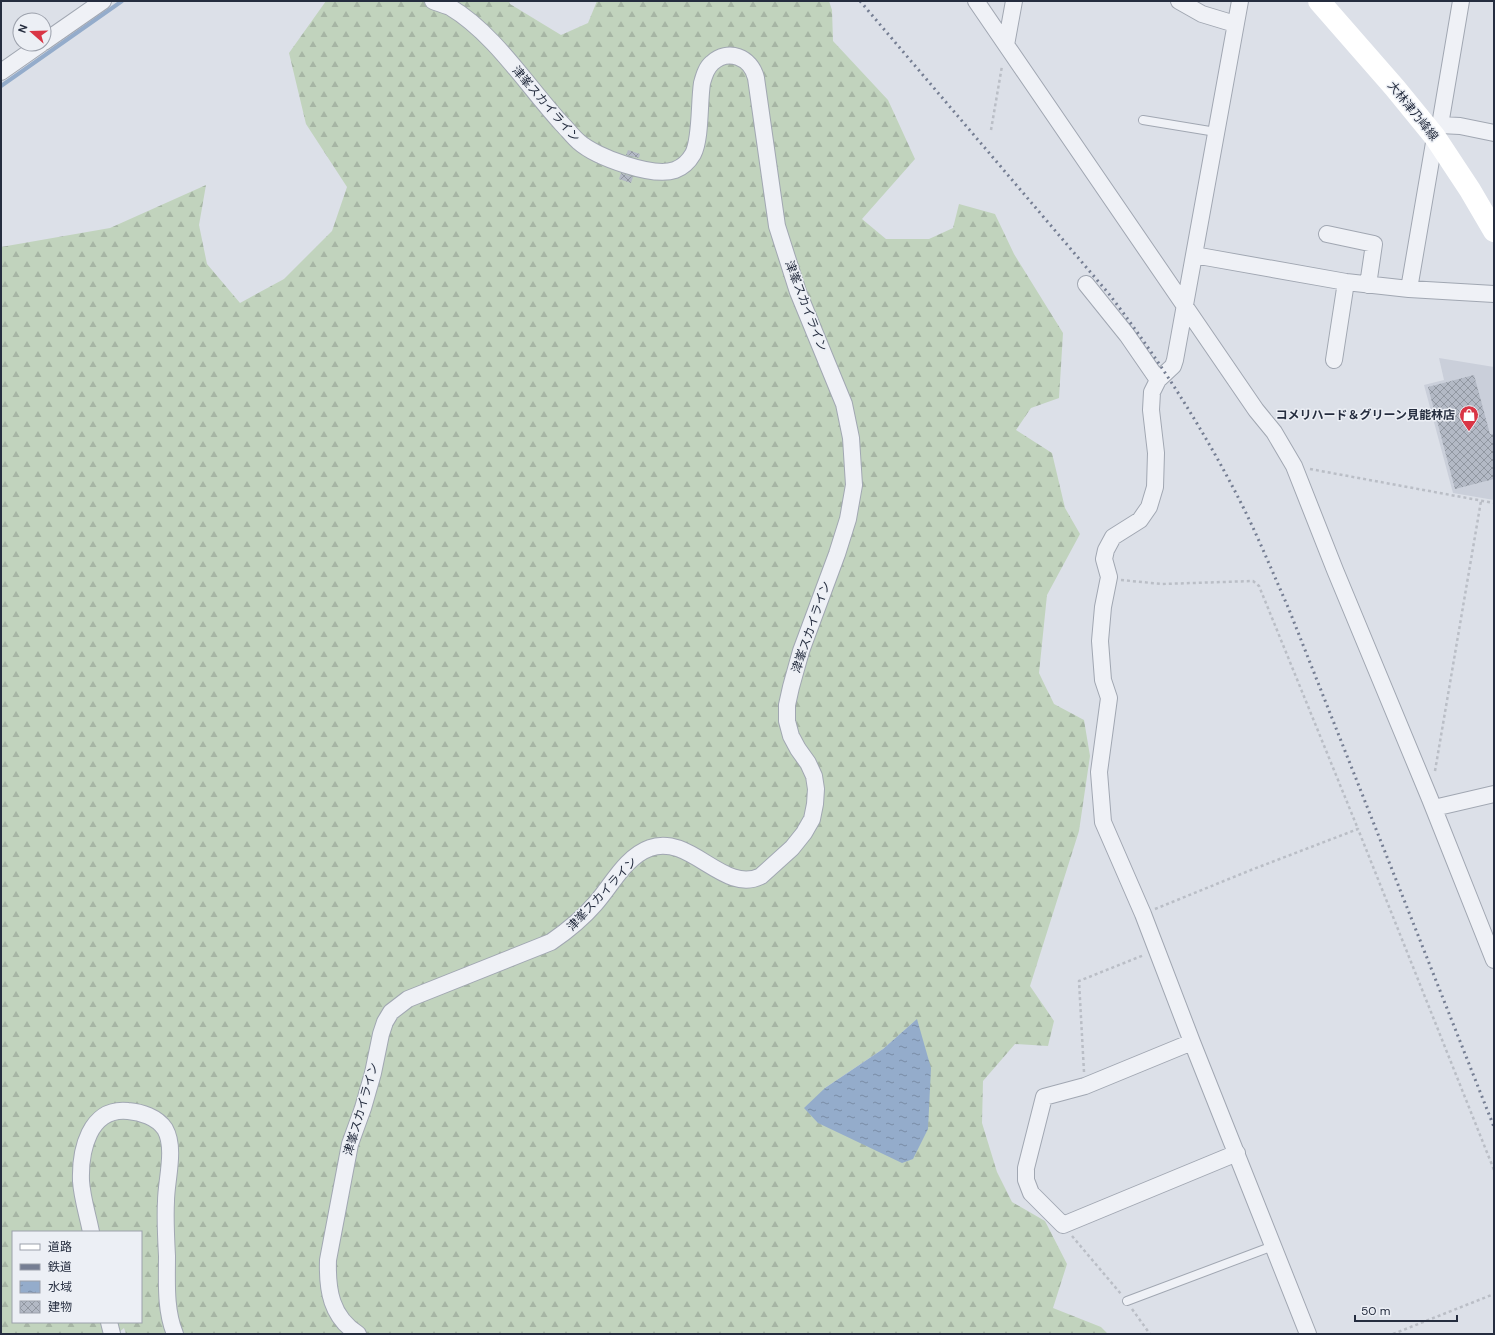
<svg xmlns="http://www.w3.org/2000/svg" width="1495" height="1335" font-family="'DM Sans','Noto Sans JP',sans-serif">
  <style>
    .built { fill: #cacfda }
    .forest { fill: url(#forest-firs); fill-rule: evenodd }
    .water { fill: url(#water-ripples) }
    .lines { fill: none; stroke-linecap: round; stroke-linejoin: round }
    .stream { stroke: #94accb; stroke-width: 4 }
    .building { fill: url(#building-cross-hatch) }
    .service-casing { stroke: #a1a7b2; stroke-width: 10 }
    .minor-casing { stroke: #a1a7b2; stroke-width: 18 }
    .path { stroke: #babec6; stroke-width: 2.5; stroke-dasharray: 3 3; stroke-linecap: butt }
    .service { stroke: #eff1f6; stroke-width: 8 }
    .minor { stroke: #eff1f6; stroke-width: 16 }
    .secondary { stroke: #fff; stroke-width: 22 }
    .rail { stroke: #757e93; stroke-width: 3; stroke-dasharray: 2 4; stroke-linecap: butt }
    .labels { text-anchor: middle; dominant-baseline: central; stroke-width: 3; stroke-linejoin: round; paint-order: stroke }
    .street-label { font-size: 12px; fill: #252d3f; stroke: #eceff5 }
    .poi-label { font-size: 12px; font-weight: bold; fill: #252d3f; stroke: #eceff5; text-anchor: end }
  </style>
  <defs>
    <pattern id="forest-firs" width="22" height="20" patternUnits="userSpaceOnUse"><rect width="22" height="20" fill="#c1d3bd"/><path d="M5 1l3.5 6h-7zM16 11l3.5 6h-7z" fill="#a6b5a4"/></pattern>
    <pattern id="water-ripples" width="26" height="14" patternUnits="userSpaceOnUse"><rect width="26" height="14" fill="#94accb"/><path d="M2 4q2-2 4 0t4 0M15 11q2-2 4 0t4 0" fill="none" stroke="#798ca6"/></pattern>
    <pattern id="building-cross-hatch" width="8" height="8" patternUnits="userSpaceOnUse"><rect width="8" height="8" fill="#b3b9c5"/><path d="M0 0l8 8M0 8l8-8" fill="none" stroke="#9197a1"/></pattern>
  </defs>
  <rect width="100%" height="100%" fill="#dce0e8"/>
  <path class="built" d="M1439,358L1494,367V500L1453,493L1424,385L1444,380Z"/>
  <path class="forest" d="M326,1H509L510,4L561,35L588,23L597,1H829L832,10L833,41L888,100L915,159L862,219L886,239H929L953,228L959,204L995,214L1014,254L1063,333L1059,398L1031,408L1016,430L1052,453L1065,508L1080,534L1047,595L1039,673L1054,704L1084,720L1090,756L1079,831L1030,986L1054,1021L1048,1046L1015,1044L983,1081L982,1123L997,1172L1012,1202L1045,1221L1067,1264L1053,1308L1101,1327L1108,1334H126L124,1328L117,1334H1V247L110,228L206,185L199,225L207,264L240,303L284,279L332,231L347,187L306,124L289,53ZM916,1020L818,1123L825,1088L883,1049ZM13,1232H141V1322H13Z"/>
  <path class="water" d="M917,1019L931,1068L928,1129L913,1159L902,1163L818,1123L804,1108L825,1088L883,1049Z"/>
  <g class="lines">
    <path class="stream" d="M1,86L122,1"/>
  </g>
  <path class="building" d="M628,150L640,154L639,158L626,155Z
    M621,173L633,177L631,183L619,179Z
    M1474,375L1490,434H1494V479L1455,489L1428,387Z"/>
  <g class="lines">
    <defs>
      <path id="service" d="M1143,120L1216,132
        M1127,1301L1273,1246"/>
      <path id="minor" d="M976,1L1256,410L1274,432L1294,466L1335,570L1430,799L1494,960
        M1179,1L1202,14L1235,24
        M1240,1L1175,360L1173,366L1158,380L1152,392L1151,410L1156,453L1155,487L1149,507L1140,520L1113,537L1106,550L1104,559L1109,577L1103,607L1100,641L1103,680L1109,698L1099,772L1103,822L1143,914L1192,1042L1308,1334
        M44,42L103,1
        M1006,45L1014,1
        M1,72L41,44
        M1440,125L1461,1
        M1433,132L1440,125L1460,126L1494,133
        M1327,234L1374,244L1368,285
        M1194,255L1346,282L1409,289L1494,294
        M1086,284L1127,335L1158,380
        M1409,289L1435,137
        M1334,360L1346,282
        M1434,808L1494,794
        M1192,1042L1085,1086L1044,1097L1026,1168V1180L1031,1193L1063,1225L1237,1153
        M91,1232C88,1216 82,1198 81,1181C80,1151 89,1107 128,1111C141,1112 157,1117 165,1129C176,1148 166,1181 166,1201C165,1220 166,1238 167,1256C167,1282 165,1310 175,1334
        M109,1322L112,1334
        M358,1334C331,1317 327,1290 328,1260L350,1144L363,1108L373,1073L381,1034L385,1022L391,1012L408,999L551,942C567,931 582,919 595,904C612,885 625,857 650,848C690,833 724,895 761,876L792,848L804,833L812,819L815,804L816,789L814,776L808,763L798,749L791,736L787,721V705L791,687L801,651L837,554L848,519L854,485L851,438L844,404L798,292L777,226L756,78C751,57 728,48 712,63C706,68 704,76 702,83C699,102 701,139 693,154C689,161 683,167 675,170C653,178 596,157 579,142C573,137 568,130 562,124C528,87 494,33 450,7C444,5 438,3 433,1"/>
    </defs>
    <use href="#service" class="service-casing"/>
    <use href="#minor" class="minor-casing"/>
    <path class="path" d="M991,130L1002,66
      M1310,469L1494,503
      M1121,580L1162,584L1253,581L1259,586L1358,829
      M1435,771L1481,501
      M1155,909L1251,870L1358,829L1494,1170
      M1084,1072L1079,981L1144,955
      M1072,1236L1121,1294
      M1132,1309L1150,1334
      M1393,1334L1494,1294"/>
    <use href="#service" class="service"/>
    <use href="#minor" class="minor"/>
    <path class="secondary" d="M1319,1L1395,88L1435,137L1470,190L1494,231"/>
    <path class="rail" d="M860,1L1109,294C1158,358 1202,427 1239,499C1257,534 1272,571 1288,607L1494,1127"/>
  </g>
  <defs>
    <symbol id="shop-pin" viewBox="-11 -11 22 30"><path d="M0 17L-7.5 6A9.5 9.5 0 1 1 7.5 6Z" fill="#d93545" stroke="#eceff5"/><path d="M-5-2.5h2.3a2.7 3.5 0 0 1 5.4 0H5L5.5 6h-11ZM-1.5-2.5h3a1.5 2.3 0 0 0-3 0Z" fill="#fff"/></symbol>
  </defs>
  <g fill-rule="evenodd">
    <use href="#shop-pin" x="1458" y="404" width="22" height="30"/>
  </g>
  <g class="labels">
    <g class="street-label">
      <text transform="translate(546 104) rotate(49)">津峯スカイライン</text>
      <text transform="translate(1413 111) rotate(51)">大林津乃峰線</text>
      <text transform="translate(806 306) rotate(69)">津峯スカイライン</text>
      <text transform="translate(811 627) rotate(-71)">津峯スカイライン</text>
      <text transform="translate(602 894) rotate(-47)">津峯スカイライン</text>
      <text transform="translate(361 1109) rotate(-74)">津峯スカイライン</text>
    </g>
    <g class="poi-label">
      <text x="1455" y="415">コメリハード＆グリーン見能林店</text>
    </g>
  </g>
  <rect width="1495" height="1335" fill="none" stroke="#252d3f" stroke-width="4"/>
  <rect x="12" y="1231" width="130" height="92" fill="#eceff5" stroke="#9ca1ac"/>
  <rect x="20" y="1244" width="20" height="6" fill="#ffffff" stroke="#9ca1ac"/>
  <text x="48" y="1251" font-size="12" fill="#252d3f">道路</text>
  <rect x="20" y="1264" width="20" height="6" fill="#757e93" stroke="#9ca1ac"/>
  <text x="48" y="1271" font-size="12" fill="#252d3f">鉄道</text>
  <rect x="20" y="1281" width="20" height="12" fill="url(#water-ripples)" stroke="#9ca1ac"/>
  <text x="48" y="1291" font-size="12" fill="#252d3f">水域</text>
  <rect x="20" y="1301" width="20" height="12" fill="url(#building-cross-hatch)" stroke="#9ca1ac"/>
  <text x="48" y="1311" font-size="12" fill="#252d3f">建物</text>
  <g transform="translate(32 32) rotate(290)"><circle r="19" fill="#eceff5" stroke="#9ca1ac"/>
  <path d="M0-3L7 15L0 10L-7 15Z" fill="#d93545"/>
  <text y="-6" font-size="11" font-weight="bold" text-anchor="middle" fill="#252d3f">N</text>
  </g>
  <path d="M1355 1315v6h102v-6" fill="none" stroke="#252d3f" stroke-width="2"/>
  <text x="1361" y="1315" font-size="12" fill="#252d3f" stroke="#eceff5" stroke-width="3" paint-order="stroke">50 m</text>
</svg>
